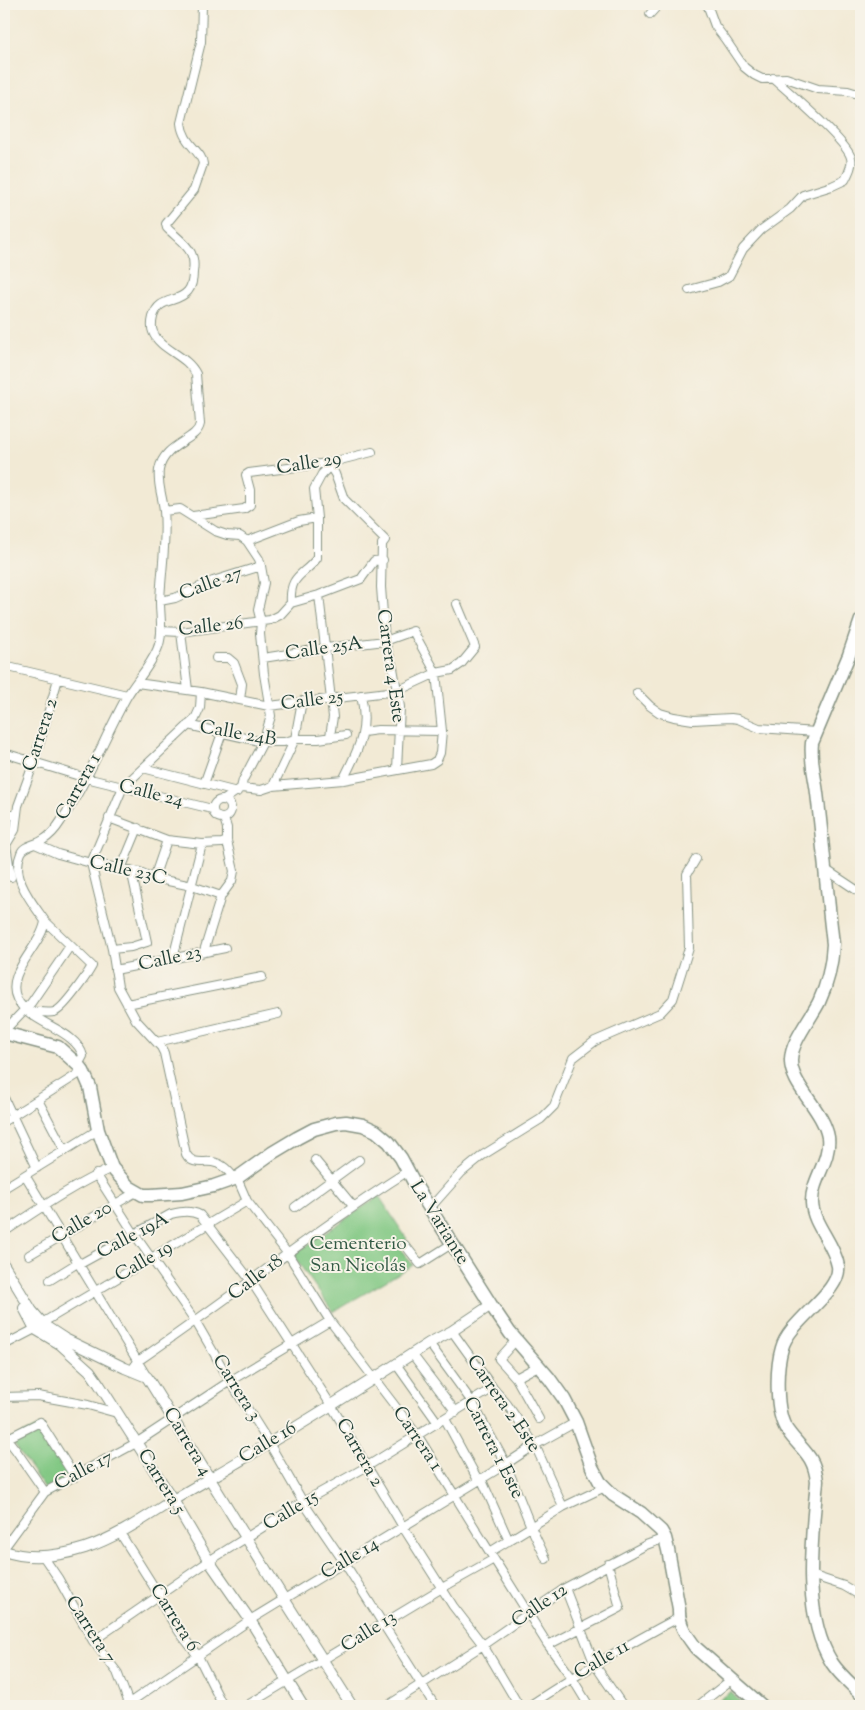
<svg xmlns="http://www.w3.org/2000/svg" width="865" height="1710" font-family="'Sorts Mill Goudy',serif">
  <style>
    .green { fill: #80c782; stroke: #50825b }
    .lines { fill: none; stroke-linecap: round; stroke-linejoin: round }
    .minor-casing { stroke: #889484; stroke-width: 10 }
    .tertiary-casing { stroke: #889484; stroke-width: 12 }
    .primary-casing { stroke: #889484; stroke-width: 15 }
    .minor { stroke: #fff; stroke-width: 8 }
    .tertiary { stroke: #fff; stroke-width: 10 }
    .primary { stroke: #fff; stroke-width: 12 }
    .labels { text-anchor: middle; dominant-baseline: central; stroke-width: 4; stroke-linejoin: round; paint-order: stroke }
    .street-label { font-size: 19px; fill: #1f3d34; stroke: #f7f3e8 }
    .park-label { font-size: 19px; fill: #325944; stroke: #f7f3e8 }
  </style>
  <rect width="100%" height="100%" fill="#f7f3e8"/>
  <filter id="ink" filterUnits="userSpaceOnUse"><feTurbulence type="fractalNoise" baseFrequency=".02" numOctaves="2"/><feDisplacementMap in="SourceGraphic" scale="10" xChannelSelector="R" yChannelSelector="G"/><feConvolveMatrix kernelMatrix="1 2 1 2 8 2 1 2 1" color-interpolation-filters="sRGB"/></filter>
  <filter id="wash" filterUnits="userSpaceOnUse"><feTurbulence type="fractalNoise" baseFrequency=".0096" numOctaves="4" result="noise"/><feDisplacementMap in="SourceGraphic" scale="20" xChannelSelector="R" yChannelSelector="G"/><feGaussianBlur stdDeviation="1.12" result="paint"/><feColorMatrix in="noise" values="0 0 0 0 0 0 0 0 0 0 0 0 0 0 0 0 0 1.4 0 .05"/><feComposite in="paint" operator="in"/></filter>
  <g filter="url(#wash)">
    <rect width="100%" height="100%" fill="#f2ead5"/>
    <path class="green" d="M379,1196L407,1239L398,1246L413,1265L333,1312L293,1255Z
      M39,1426L70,1476L45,1489L11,1440Z
      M731,1692L744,1706H710Z"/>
  </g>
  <g filter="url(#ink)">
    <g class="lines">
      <defs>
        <path id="minor" d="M707,4L715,26L725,39L744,67L754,75L762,79L786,78L818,89L848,91L861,95
          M650,14L659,4
          M689,290L718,282L729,276L743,249L761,230L790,209L803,195L832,186L845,180C848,174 853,165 851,158C848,143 788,91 773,78
          M328,463L335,474L344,499L385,540L382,544L381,587L385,641L393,668L400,707L397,769
          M164,511L180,509L215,531L227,535L240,536L247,541L259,559L261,566L264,583L258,610L261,622L260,634L264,674L271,716L263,742L243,780L241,788
          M193,516L244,509L250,505V490L246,475L249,473L328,463L372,452
          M247,541L299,521L317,518
          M319,595L333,717L330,736
          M160,601L175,598L213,581L261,566
          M291,603C289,574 304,576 317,558V518L314,489L322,474L330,466
          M291,603L319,595L361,579L374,561L383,560
          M161,631L181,632L270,620L280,615L291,603
          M181,632L188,690
          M216,658H228L234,663L242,684L240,700
          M4,666L127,695
          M137,683L201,692L269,706L397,691L436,673L452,670L461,664L475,647L473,642L457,604
          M201,692L200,708L195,719L123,787L91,863L112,949L118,987L136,1020L161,1047L164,1053L186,1154C192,1165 202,1161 212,1162C222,1163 229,1171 235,1179
          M637,693L650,706L660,713L674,717L693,720L731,718L738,719L759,728L816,732
          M188,725L263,742H284L295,739H318L346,735
          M363,732L378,730L442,731
          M4,753L86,778L212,809
          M143,768L237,792
          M343,780C359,748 369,731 361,695
          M204,784L222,733
          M273,786L295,739L302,701
          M213 809a9 9 0 1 1 18 0a9 9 0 1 1-18 0Z
          M224,800L241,788L261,790L273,786L343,780L431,764L437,760L440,753L442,731L436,673L413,631L385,641L326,648L263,658
          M4,815H16
          M109,818L167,840L202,844L222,843L227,841
          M35,844L58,854L91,863L140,872L154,878L192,886L221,896
          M121,869L138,828
          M825,869L861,893
          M11,877L6,845L15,830L18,806L34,762L58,679
          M154,878L167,840
          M112,949L131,947L147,942L131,870
          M204,951L221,896L232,881L234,871L227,841V828L224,818
          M173,958L202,844
          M115,970L225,948
          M127,1004L262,977
          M26,1011C35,1011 47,1014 54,1012C63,1010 87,975 92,966L45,921
          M4,1031L31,1003L70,946
          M157,1042L278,1014
          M78,1065L83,1056C76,1029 30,1024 17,999C4,973 42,946 45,921C32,902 10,878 21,853C24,845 36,845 43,840C50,836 56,829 61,821C87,783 104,738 126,698C135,682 149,668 157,650C164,635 160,618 160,602C161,571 167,542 164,511C163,498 157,484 159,470C164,443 197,441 200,424L196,374C187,355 160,350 153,332C151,327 152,321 153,317C159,296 177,304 188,291C192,286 193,279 193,272C194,266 194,259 191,253C186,243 175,236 167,228L166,224L194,190L203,164C202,151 183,144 181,123L201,42L202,4
          M4,1098L37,1168
          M38,1100L65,1151
          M4,1121L83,1071
          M315,1160L353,1206
          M96,1174L135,1235L196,1322L230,1381L269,1443L303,1502L344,1562L435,1706
          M25,1175L147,1377
          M237,1178L247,1201L288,1254L330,1321L418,1436L494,1559L548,1645L572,1678L589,1706
          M4,1188L98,1130
          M295,1207L359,1160
          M430,1208L461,1173L483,1155L541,1119L554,1106L573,1058L595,1041L660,1013L673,999L689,948L687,874L696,859
          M4,1232C39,1209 73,1185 112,1168
          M405,1245L420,1264L453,1243
          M29,1255L136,1192
          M80,1264L171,1214C181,1212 190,1210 200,1215L251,1281L331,1405L403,1527L453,1606L483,1645L519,1706
          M50,1280L79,1262
          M42,1323L247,1201
          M452,1331L493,1388L507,1404L535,1445L563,1507
          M516,1340L499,1359L516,1378L538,1366
          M429,1343L472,1402L506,1464L531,1527L546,1559
          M4,1345L35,1329
          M412,1354L456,1412
          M396,1364L438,1423
          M132,1370L138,1361C229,1299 315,1230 408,1171
          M516,1378L539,1419
          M4,1397L38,1396L88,1405L117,1413
          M445,1419L478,1480
          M4,1435L15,1449L45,1492
          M4,1440L40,1422L75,1477
          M481,1478L509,1541
          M120,1533L159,1595L165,1610L180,1633L198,1656L223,1706
          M7,1544L45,1492L136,1443L230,1381L330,1321
          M490,1552L563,1507L605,1487
          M43,1556L58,1578L93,1641L117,1672L130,1706
          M811,1575L844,1586L861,1596
          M565,1588L595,1665L623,1706
          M93,1641L209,1561L303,1502L366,1467L493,1388
          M548,1645L620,1608L608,1564
          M129,1703L250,1620L506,1464L535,1445L576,1422
          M246,1706L442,1588L494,1559
          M387,1706L483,1645L565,1588L646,1545L665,1538
          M529,1706C577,1674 627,1645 678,1618
          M698,1706L732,1679"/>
        <path id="tertiary" d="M4,1265L32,1311L45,1326L65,1339L125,1368L147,1377L284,1599L352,1706
          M24,1308L35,1329L60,1344L90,1371L99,1384L173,1500L209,1561L250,1620L303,1706
          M4,1551C30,1560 60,1556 85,1548C123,1535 154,1511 188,1491C270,1444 351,1394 429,1343L452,1331L491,1305"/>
        <path id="primary" d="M861,620L849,655L812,743C810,761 815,776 817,793C823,843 827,894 833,944C832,965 828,983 819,1002C811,1018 791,1042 791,1060C790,1085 823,1109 828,1137C831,1161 811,1180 812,1203C813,1225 834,1243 838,1266C842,1292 789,1320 782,1348C776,1368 775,1413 787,1430C801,1450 814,1454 817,1481C812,1537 801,1613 832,1663C840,1675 851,1684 861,1694
          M4,1033L58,1047L78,1065L83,1071L90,1087L98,1130L112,1168L129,1187L143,1195H151L182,1193L214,1186L237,1178L272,1153L297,1138L314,1129L336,1123L346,1122L363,1125L376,1131L389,1142L401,1158L417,1188L491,1305L510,1333L549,1378L564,1399L576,1422L592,1467L600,1482L613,1495L641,1513L661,1531L665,1538L668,1550L679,1609C678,1625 687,1636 696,1648L762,1706"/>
      </defs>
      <use href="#minor" class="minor-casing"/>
      <use href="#tertiary" class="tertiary-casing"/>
      <use href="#primary" class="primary-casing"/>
      <use href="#minor" class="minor"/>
      <use href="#tertiary" class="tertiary"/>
      <use href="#primary" class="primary"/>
    </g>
  </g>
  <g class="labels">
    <g class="street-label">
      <text transform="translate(309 464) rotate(-9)">Calle 29</text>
      <text transform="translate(211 584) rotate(-20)">Calle 27</text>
      <text transform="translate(211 627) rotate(-6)">Calle 26</text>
      <text transform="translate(324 649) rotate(-8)">Calle 25A</text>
      <text transform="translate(390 666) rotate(82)">Carrera 4 Este</text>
      <text transform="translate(312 701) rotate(-7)">Calle 25</text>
      <text transform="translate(238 734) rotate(10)">Calle 24B</text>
      <text transform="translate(41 735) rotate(-72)">Carrera 2</text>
      <text transform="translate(79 787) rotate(-61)">Carrera 1</text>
      <text transform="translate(151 794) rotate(14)">Calle 24</text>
      <text transform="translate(128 871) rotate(13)">Calle 23C</text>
      <text transform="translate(170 959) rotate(-12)">Calle 23</text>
      <text transform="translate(82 1223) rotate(-30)">Calle 20</text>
      <text transform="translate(439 1223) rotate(58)">La Variante</text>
      <text transform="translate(133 1236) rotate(-28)">Calle 19A</text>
      <text transform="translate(144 1262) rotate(-30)">Calle 19</text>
      <text transform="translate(256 1278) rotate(-37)">Calle 18</text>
      <text transform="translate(236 1388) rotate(58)">Carrera 3</text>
      <text transform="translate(503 1404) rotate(55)">Carrera 2 Este</text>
      <text transform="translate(417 1439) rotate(56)">Carrera 1</text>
      <text transform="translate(187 1442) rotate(59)">Carrera 4</text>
      <text transform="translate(268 1443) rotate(-31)">Calle 16</text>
      <text transform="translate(493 1448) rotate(63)">Carrera 1 Este</text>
      <text transform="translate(359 1453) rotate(60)">Carrera 2</text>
      <text transform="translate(84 1471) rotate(-28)">Calle 17</text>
      <text transform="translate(161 1482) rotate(58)">Carrera 5</text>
      <text transform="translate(291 1511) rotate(-31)">Calle 15</text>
      <text transform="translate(350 1559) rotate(-31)">Calle 14</text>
      <text transform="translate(540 1606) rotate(-34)">Calle 12</text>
      <text transform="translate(174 1618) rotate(58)">Carrera 6</text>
      <text transform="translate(90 1630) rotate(57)">Carrera 7</text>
      <text transform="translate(369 1632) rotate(-32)">Calle 13</text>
      <text transform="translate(602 1660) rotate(-30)">Calle 11</text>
    </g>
    <g class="park-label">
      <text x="358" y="1244">Cementerio<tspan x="358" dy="22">San Nicolás</tspan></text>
    </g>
  </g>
  <rect width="865" height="1710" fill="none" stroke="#f7f3e8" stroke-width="20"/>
</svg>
